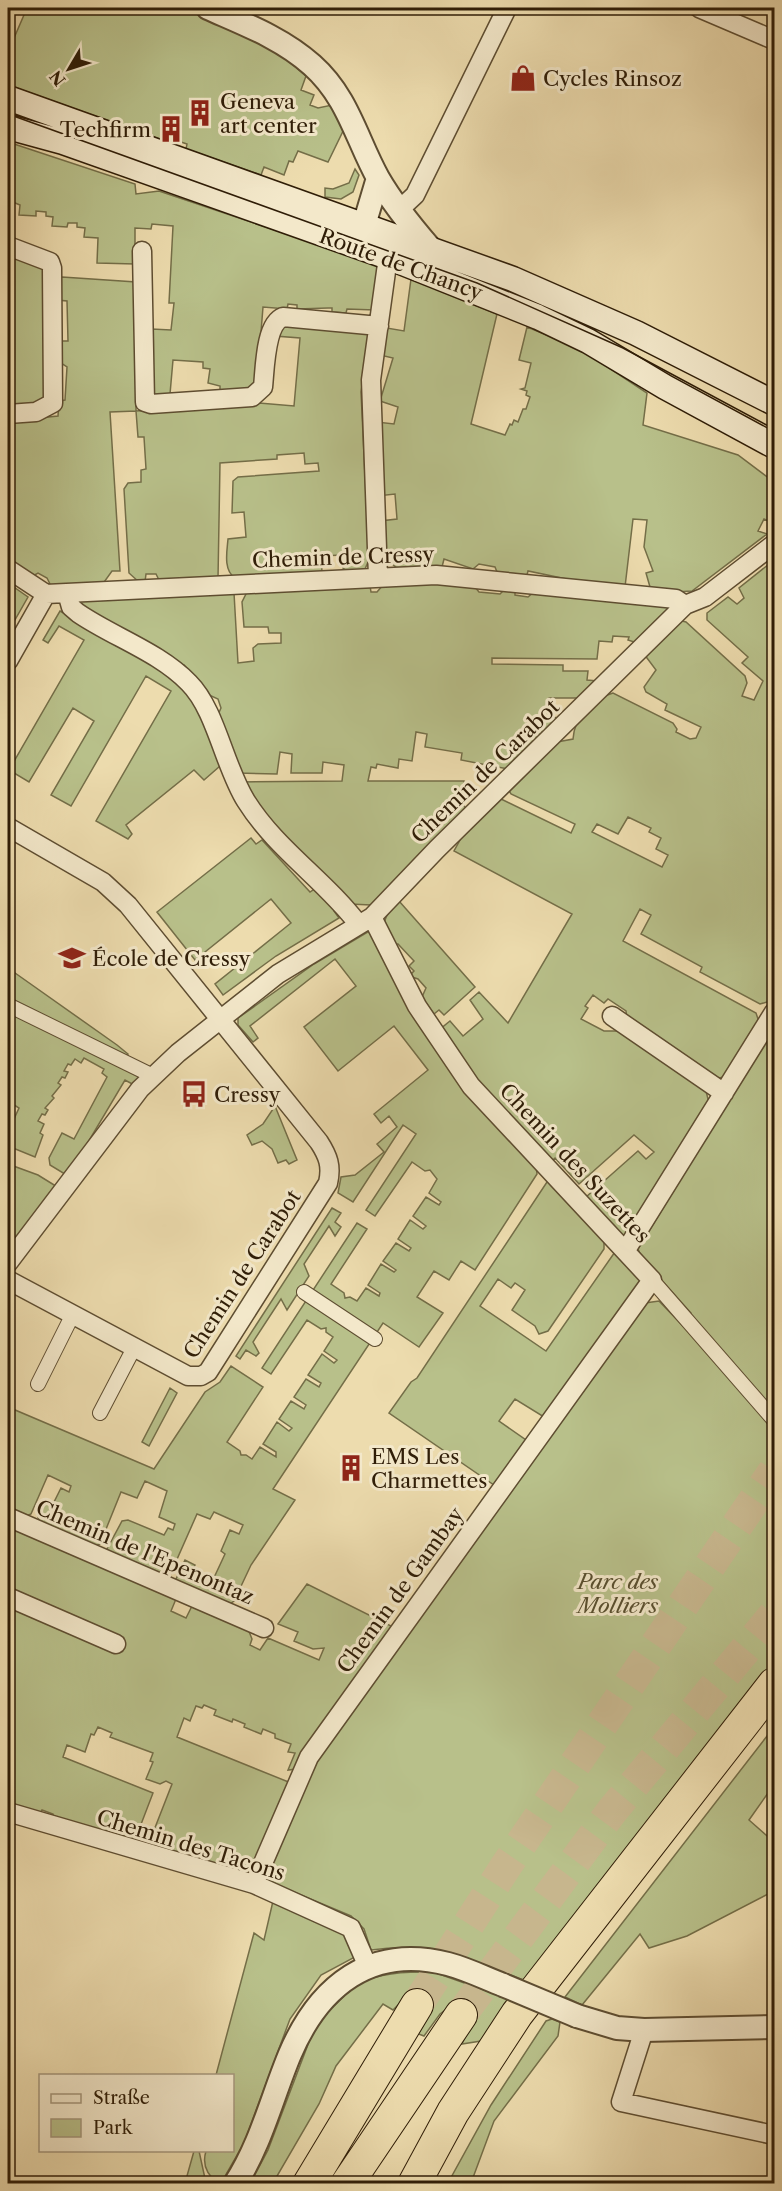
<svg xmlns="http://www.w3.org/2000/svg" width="782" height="2191" font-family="'Libre Caslon Text',serif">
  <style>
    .green { fill: #b8c08a; stroke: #746e48; stroke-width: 1.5; fill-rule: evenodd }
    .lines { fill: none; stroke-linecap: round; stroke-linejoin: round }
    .motorway-tunnel { stroke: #c7b68d; stroke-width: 32; stroke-dasharray: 32 16; stroke-linecap: butt }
    .pedestrian-casing { stroke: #5e4d31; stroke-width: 16 }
    .minor-casing { stroke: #5e4d31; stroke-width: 21 }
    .tertiary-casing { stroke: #5e4d31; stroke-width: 26 }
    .secondary-casing { stroke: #2f1d07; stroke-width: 27 }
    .motorway-casing { stroke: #2f1d07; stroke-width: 34 }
    .pedestrian { stroke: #f3e8ca; stroke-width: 14 }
    .minor { stroke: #f3e8ca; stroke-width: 18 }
    .tertiary { stroke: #f3e8ca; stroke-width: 22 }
    .secondary { stroke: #f3e8ca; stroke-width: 24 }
    .motorway { stroke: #eddcae; stroke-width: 32 }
    .tram { stroke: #2f1d07; stroke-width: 1.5 }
    .tertiary-bridge-casing { stroke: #5e4d31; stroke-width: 26; stroke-linecap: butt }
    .tertiary-bridge { stroke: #f3e8ca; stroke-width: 22 }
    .labels { text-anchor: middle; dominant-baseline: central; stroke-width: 6; stroke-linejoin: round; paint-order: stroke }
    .poi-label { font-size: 21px; fill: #2f1d07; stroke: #f3e8ca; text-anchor: start }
    .street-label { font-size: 21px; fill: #2f1d07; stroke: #f3e8ca }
    .park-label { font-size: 21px; font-style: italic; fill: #584e2e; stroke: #f3e8ca }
  </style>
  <rect width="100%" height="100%" fill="#eddcae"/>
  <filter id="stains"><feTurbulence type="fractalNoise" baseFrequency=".00333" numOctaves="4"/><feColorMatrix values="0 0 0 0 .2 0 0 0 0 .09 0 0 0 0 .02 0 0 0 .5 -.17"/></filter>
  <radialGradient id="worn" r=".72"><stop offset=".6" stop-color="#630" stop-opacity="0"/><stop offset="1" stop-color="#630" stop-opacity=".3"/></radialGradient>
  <path class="green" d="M27,8H186L279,53L306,76L301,90L314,95L310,105L318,108L332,105L345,127L328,162L298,151L293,162L289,161L284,175L264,167L261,175L186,149L187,144L178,141L176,145L8,85V52Z
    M8,142L135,184L136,194L159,191L376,264L382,272L375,310L347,309L346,313L332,312V308H328L297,309V305L288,304L287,309L263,307L257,382L247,391L220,390V386L208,383L210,369L203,368V362L173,360L170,394L150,398L152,329L171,330L174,303H169L173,226L152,224L151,229L135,228V264L97,263L98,238L84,237L85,228L77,227V223H68L67,227L52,226L53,217L46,216V212L36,211V216L19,215L20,205L8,200Z
    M355,169L359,175L353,192L341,199L325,197V188L333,189L349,183Z
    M8,252L44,268L45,399L39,406L8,408Z
    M62,277L136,282V411L259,403L294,406L300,338L275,336L280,325L370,334L361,392L369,560L364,571L348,572L343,568L342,555L321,556L322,572L235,578C223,570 227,551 228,539L246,537L244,512L232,513L233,481L238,477L319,471L318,463L305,464L304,453L277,455V459L220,463L218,579L160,582L156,574H146L145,582L140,583L129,573L124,489L128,483L141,482V470L146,469L144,437H138L136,411L110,412L120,571H112L102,585L52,588L47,578L38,573L31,577L8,562V421L58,416L59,401L65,400L67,367L58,361L59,345L62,341H68L67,301L57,300L58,281Z
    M411,279L497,314L471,424L505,435L510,424L512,425L514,420L518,422L523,409H526L530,397L526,395L527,391L521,389L525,388L531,363L519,360L527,327L579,348L647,393L643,425L738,455L774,482V520L773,523L764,519L758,531L767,534L692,591L657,593L650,587L646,573L653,571L644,547L647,520L633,519L625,587L576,581L528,571L527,575L497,572L495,567L479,564L473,569L444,559L442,567L397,568L382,556L380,521L397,519L395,494L377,496V422L394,424L398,407L380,401L393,358L380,355L387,328L404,331Z
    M774,560V1000L760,1004L700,972L702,967L641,934L651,915L640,909L623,941L756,1013L760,1025L729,1076L714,1079L627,1020L626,1011L608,999L604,1003L593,995L585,1006L588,1008L581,1019L604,1031H619L706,1091L710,1107L625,1238L586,1197L638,1151L646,1159L654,1152L634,1135L579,1184L555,1158L552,1161L487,1096L439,1030L450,1021L463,1036L483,1019L470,1000L479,992L508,1023L572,914L454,851L465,831L499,798L571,833L575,824L511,794L508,789L557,742L573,739C574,718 592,699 613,693L673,723L677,729L676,732L690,739L696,738L701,727L665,710L667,704L646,692L644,687L656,670L644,654L678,620L686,622L745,676L747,683L742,696L754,700L763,681L742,663L748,657L707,620V613L728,597L737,604L744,598L739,588ZM628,817L651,828L649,832L661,838L656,849L668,855L662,867L592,832L597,824L618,834Z
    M433,582L475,587L479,592L500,594L504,590H515V595L528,597L534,592L668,607L667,613L637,643L628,640L629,637L613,636L612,642L599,641L597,659L492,658V664L563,665V671H588L587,680L599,681L582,698H549L550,717L561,718L508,769L461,760L462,753L425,747L427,734L416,732L412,761L399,759L398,768L377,764L376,768L371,767L368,781H464V806L468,811L371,905L350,904L291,849L241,782L342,781L344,765L323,762L322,773H291L292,754L280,752L277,774L238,773L217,717L221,708L218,699L209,695L184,665L173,663L78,606L83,600L234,593L238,663L254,661L253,648L258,644L281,643V633H269L268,627H244L242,602L247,592L370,586L371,592H377L383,585Z
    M8,583L28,597L12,625L9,622L8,625Z
    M60,611C87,626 169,665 186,686C202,708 212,740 220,766L204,780L194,770L126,825L132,834L128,839L96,821L171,691L146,676L71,806L51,795L94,721L73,708L29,782L9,770L84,640L59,626L48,643L43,640Z
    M251,838L256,844L262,840L310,892L316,888L336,908L334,911L339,918L276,956L223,995L215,984L291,923L271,899L195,960L157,912Z
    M399,901L475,987L444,1015L439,1010L434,1014L422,997L426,988L418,979L409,976L414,971L409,966L414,961L398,944H391C381,922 382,918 399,901Z
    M371,930L536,1165L537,1174L475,1270L461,1261L449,1280L434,1271L417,1297L443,1313L419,1347L383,1323L273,1489L295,1500L251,1565L234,1601L226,1607L179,1586L176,1579L185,1560L195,1565L190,1575L211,1584L225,1554L221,1551L230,1530L239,1534L243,1525L214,1512L210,1519L197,1514L170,1575L162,1577L111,1555L107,1549L122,1521L128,1520L164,1535L168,1528L173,1530L175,1524L159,1517L167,1491L145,1481L137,1498L121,1492L100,1544L93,1547L40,1524L38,1517L45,1501L53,1504L61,1488L69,1492L71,1486L48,1475L31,1514L24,1517L8,1510V1407L154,1469L205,1392L220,1382L231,1366L263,1387L227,1442L240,1451L241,1455H246L252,1459L260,1447L276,1457V1452L263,1444L277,1422L289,1431L292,1428L279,1419L291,1401L304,1409L306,1405L294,1397L306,1379L319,1387L321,1383L308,1375L322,1354L334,1363L337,1360L324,1351L333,1337L326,1332V1328L321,1329L307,1320L271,1374L262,1368L357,1223L367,1229L331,1284L344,1293L345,1298L350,1297L357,1301L366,1288L379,1296L380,1293L368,1285L381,1264L394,1272L396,1270L383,1261L396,1243L409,1251L411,1248L398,1239L410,1220L423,1229L426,1226L413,1216L426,1197L439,1205L441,1202L429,1193L437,1179L430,1170L425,1171L412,1162L375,1216L366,1210L416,1134L403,1125L353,1202L338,1193L341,1177L355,1175L384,1152L377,1144L397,1127L389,1116L381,1123L374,1114L428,1070L394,1026L338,1071L304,1027L356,986L335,959L250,1026L258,1038L253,1042L238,1025V1018L314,964Z
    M8,968L117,1045L128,1054L123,1060L148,1074L136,1086L125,1080L68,1176L50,1165L49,1158L62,1133L74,1139L107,1077L102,1073L104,1069L84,1058L81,1063L75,1059L71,1065L68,1064L64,1071L68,1072L65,1078L62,1077L58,1083L61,1085L52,1096L54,1098L45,1108L48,1110L45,1115L42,1114L38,1121L44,1124L40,1133L43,1135L35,1157L8,1146V1132L19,1108L8,1101Z
    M774,1026V1661L524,1980C467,1958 434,1941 371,1950L364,1929L351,1916L265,1880L313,1759L645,1303L659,1301L683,1326L691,1313L642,1258L638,1249Z
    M275,1106L297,1160L289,1164L286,1160L278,1163L272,1149L262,1141L252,1145L247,1135L263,1124Z
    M8,1164L38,1175L59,1188L8,1251Z
    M549,1179L604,1238V1249L548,1331L539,1334L535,1326L512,1310L525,1290L515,1283L511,1288L498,1279L480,1306L546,1351L617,1249L646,1280L544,1417L515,1399L499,1421L526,1440L494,1485L389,1413L411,1382L417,1378Z
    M332,1208L341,1213L335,1222L341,1227L335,1236L329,1226L304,1264L309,1276L287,1310L281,1299L253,1342L259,1353L256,1356L246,1350L240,1359L236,1356Z
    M170,1388L177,1393L149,1446L142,1442Z
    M8,1525L176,1599L171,1611L186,1618L193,1604L248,1629L252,1639L250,1645L260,1650L268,1638L319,1660L324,1648L313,1649L294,1641L298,1632L278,1624L307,1584L395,1628L297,1769L288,1770L295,1753L288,1752L291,1744L275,1738V1734L263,1729L261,1734L244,1727L245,1724L233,1719L232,1722L214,1715L216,1710L204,1705L202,1708L196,1706L190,1721L184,1718L177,1737L291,1783L255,1871L240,1875L201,1859L204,1849L192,1844L188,1855L183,1858L151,1849L149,1843L172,1784L166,1781L160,1784L146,1779L153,1762L150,1761L153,1753L110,1737L112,1733L98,1727L94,1735L91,1734L85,1752L67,1745L63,1757L153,1793L135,1840L129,1843L54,1821L53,1814L42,1810L38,1818L8,1807Z
    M774,1727V1800L768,1793L749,1820L774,1842V1891L687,1936L649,1948L640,1934L582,2005L565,1997Z
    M273,1901L347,1933L355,1957L321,1975L290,2019L244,2143L221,2183H218C207,2175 202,2164 206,2151L232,2150V2076L216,2075L254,1933L264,1940Z
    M425,1969L512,2000L481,2041L462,2044L466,2035L448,2008L440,2014L424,2036L416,2033L408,1995L393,2010L383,2004L336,2066L319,2104L273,2183L250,2184L268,2150L318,2018L329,2006L333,2007L344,1996L346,1988C371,1976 393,1972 421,1972Z
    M552,2019L560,2022L558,2036L494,2121L471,2183H448L491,2105L546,2021Z
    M194,2151H199L206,2183H185Z"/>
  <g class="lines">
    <path class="motorway-tunnel" d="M417,2005L506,1866L774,1471
      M461,2015L612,1811L774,1615"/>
    <defs>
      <path id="pedestrian" d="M8,1005L149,1074
        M652,1280L774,1420
        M304,1292L375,1339
        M38,1384L73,1314
        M100,1413L135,1346"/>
      <path id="minor" d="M699,8L774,40
        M399,210L415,195L507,8
        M8,246L50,262L52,268L53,403L36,412L8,414
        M142,251L145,402L151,404L252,397L263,387C265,369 265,324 283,317L379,326
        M8,569L46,594L436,575L676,599L685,605
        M378,577L371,380L388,257
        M67,593L71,607L78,613C113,637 159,652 189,683C216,710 224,766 246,801C276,849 325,880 359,925
        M8,661L46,594
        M8,827L103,882L128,905L319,1142C328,1156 332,1166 328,1183L208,1372L201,1376H188L8,1280
        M612,1016L724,1093
        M626,1250L774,1012
        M8,1263L140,1089L178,1053L278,974L372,917L437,849L685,605L705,597L774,544
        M8,1517L264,1628
        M8,1597L116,1644
        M8,1812L254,1884L351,1928L368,1967
        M254,1884L309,1757L652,1280L471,1086L417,1006L372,917
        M644,2030L621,2102L774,2135"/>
      <path id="tertiary" d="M208,8C244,24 282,38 312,65C348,97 356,138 378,178C393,204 411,226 430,248
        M366,242L364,225L378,178
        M577,2016L617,2028L644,2030L774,2027
        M235,2184C261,2144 272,2097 290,2054C319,1986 371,1944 448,1964C467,1969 485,1978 503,1985"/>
      <path id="secondary" d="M8,98L513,279L636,333L774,403
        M8,127L63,142L388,257L538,317L588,341L665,387L774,446"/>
      <path id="motorway" d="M309,2184L417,2005
        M347,2184L461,2015
        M414,2184L453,2112L517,2014L774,1684"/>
    </defs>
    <use href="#pedestrian" class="pedestrian-casing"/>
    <use href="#minor" class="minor-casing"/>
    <use href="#tertiary" class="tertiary-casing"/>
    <use href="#secondary" class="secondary-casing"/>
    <use href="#motorway" class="motorway-casing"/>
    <use href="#pedestrian" class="pedestrian"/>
    <use href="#minor" class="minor"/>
    <use href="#tertiary" class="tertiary"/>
    <use href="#secondary" class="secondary"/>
    <use href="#motorway" class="motorway"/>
    <path class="tram" d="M8,114L477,283L623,348L774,429"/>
    <defs>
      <path id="tertiary-bridge" d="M503,1985L577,2016"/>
    </defs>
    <use href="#tertiary-bridge" class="tertiary-bridge-casing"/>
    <use href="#tertiary-bridge" class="tertiary-bridge"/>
  </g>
  <defs>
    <symbol id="shop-bare" viewBox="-9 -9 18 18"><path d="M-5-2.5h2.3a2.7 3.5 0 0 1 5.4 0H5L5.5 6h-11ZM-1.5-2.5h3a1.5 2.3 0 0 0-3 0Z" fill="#8f2418" stroke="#f3e8ca" stroke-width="2.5" paint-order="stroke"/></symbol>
    <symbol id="building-bare" viewBox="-9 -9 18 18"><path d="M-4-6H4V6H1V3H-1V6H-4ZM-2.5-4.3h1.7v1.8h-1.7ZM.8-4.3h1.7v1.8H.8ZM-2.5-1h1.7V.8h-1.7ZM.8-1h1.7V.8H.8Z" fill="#8f2418" stroke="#f3e8ca" stroke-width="2.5" paint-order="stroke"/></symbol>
    <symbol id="school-bare" viewBox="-9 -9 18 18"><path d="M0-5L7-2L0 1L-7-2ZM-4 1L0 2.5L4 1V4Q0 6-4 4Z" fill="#8f2418" stroke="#f3e8ca" stroke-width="2.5" paint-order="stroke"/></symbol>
    <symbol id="bus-bare" viewBox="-9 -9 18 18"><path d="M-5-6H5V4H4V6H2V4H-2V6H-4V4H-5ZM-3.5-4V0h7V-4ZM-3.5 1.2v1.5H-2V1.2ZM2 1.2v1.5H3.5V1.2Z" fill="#8f2418" stroke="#f3e8ca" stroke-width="2.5" paint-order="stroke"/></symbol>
  </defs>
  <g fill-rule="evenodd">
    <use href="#shop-bare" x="504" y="59" width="38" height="38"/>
    <use href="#building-bare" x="181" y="94" width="38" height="38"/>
    <use href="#building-bare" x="152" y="110" width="38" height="38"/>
    <use href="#school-bare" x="53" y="939" width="38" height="38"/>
    <use href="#bus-bare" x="175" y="1075" width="38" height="38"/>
    <use href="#building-bare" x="332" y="1449" width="38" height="38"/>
  </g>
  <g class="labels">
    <g class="poi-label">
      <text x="543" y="78">Cycles Rinsoz</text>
      <text x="220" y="101">Geneva<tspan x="220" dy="24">art center</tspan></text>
      <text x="151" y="129" text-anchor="end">Techfirm</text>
      <text x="92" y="958">École de Cressy</text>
      <text x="214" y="1094">Cressy</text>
      <text x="371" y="1456">EMS Les<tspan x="371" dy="24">Charmettes</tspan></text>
    </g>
    <g class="street-label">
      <text transform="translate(401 264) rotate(20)">Route de Chancy</text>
      <text transform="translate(343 557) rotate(-2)">Chemin de Cressy</text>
      <text transform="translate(485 771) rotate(-44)">Chemin de Carabot</text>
      <text transform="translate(575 1163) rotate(47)">Chemin des Suzettes</text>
      <text transform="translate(242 1274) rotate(-57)">Chemin de Carabot</text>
      <text transform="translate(145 1552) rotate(23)">Chemin de l'Epenontaz</text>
      <text transform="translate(400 1590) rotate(-54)">Chemin de Gambay</text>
      <text transform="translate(191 1845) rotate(17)">Chemin des Tacons</text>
    </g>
    <g class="park-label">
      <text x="618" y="1581">Parc des<tspan x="618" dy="24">Molliers</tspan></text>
    </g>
  </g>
  <rect width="782" height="2191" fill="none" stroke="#eddcae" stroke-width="30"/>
  <rect x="9" y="9" width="764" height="2173" fill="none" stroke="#2f1d07" stroke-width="3"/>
  <rect x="15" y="15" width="752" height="2161" fill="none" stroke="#2f1d07" stroke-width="1.5"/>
  <rect x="39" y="2074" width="195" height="78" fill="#f3e8ca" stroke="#a5977c" stroke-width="1.5"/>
  <rect x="51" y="2094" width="30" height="9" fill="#f3e8ca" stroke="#a5977c" stroke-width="1.5"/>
  <text x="93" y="2104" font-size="18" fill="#2f1d07">Straße</text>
  <rect x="51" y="2119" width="30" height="18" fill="#b8c08a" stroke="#a5977c" stroke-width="1.5"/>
  <text x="93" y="2134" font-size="18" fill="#2f1d07">Park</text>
  <g transform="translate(69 69) rotate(231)" stroke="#f3e8ca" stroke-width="4.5" paint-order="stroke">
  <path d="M0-4.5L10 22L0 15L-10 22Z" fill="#2f1d07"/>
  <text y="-9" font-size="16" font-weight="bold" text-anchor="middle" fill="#2f1d07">N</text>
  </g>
  <rect width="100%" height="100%" filter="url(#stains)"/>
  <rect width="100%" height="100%" fill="url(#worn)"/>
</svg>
